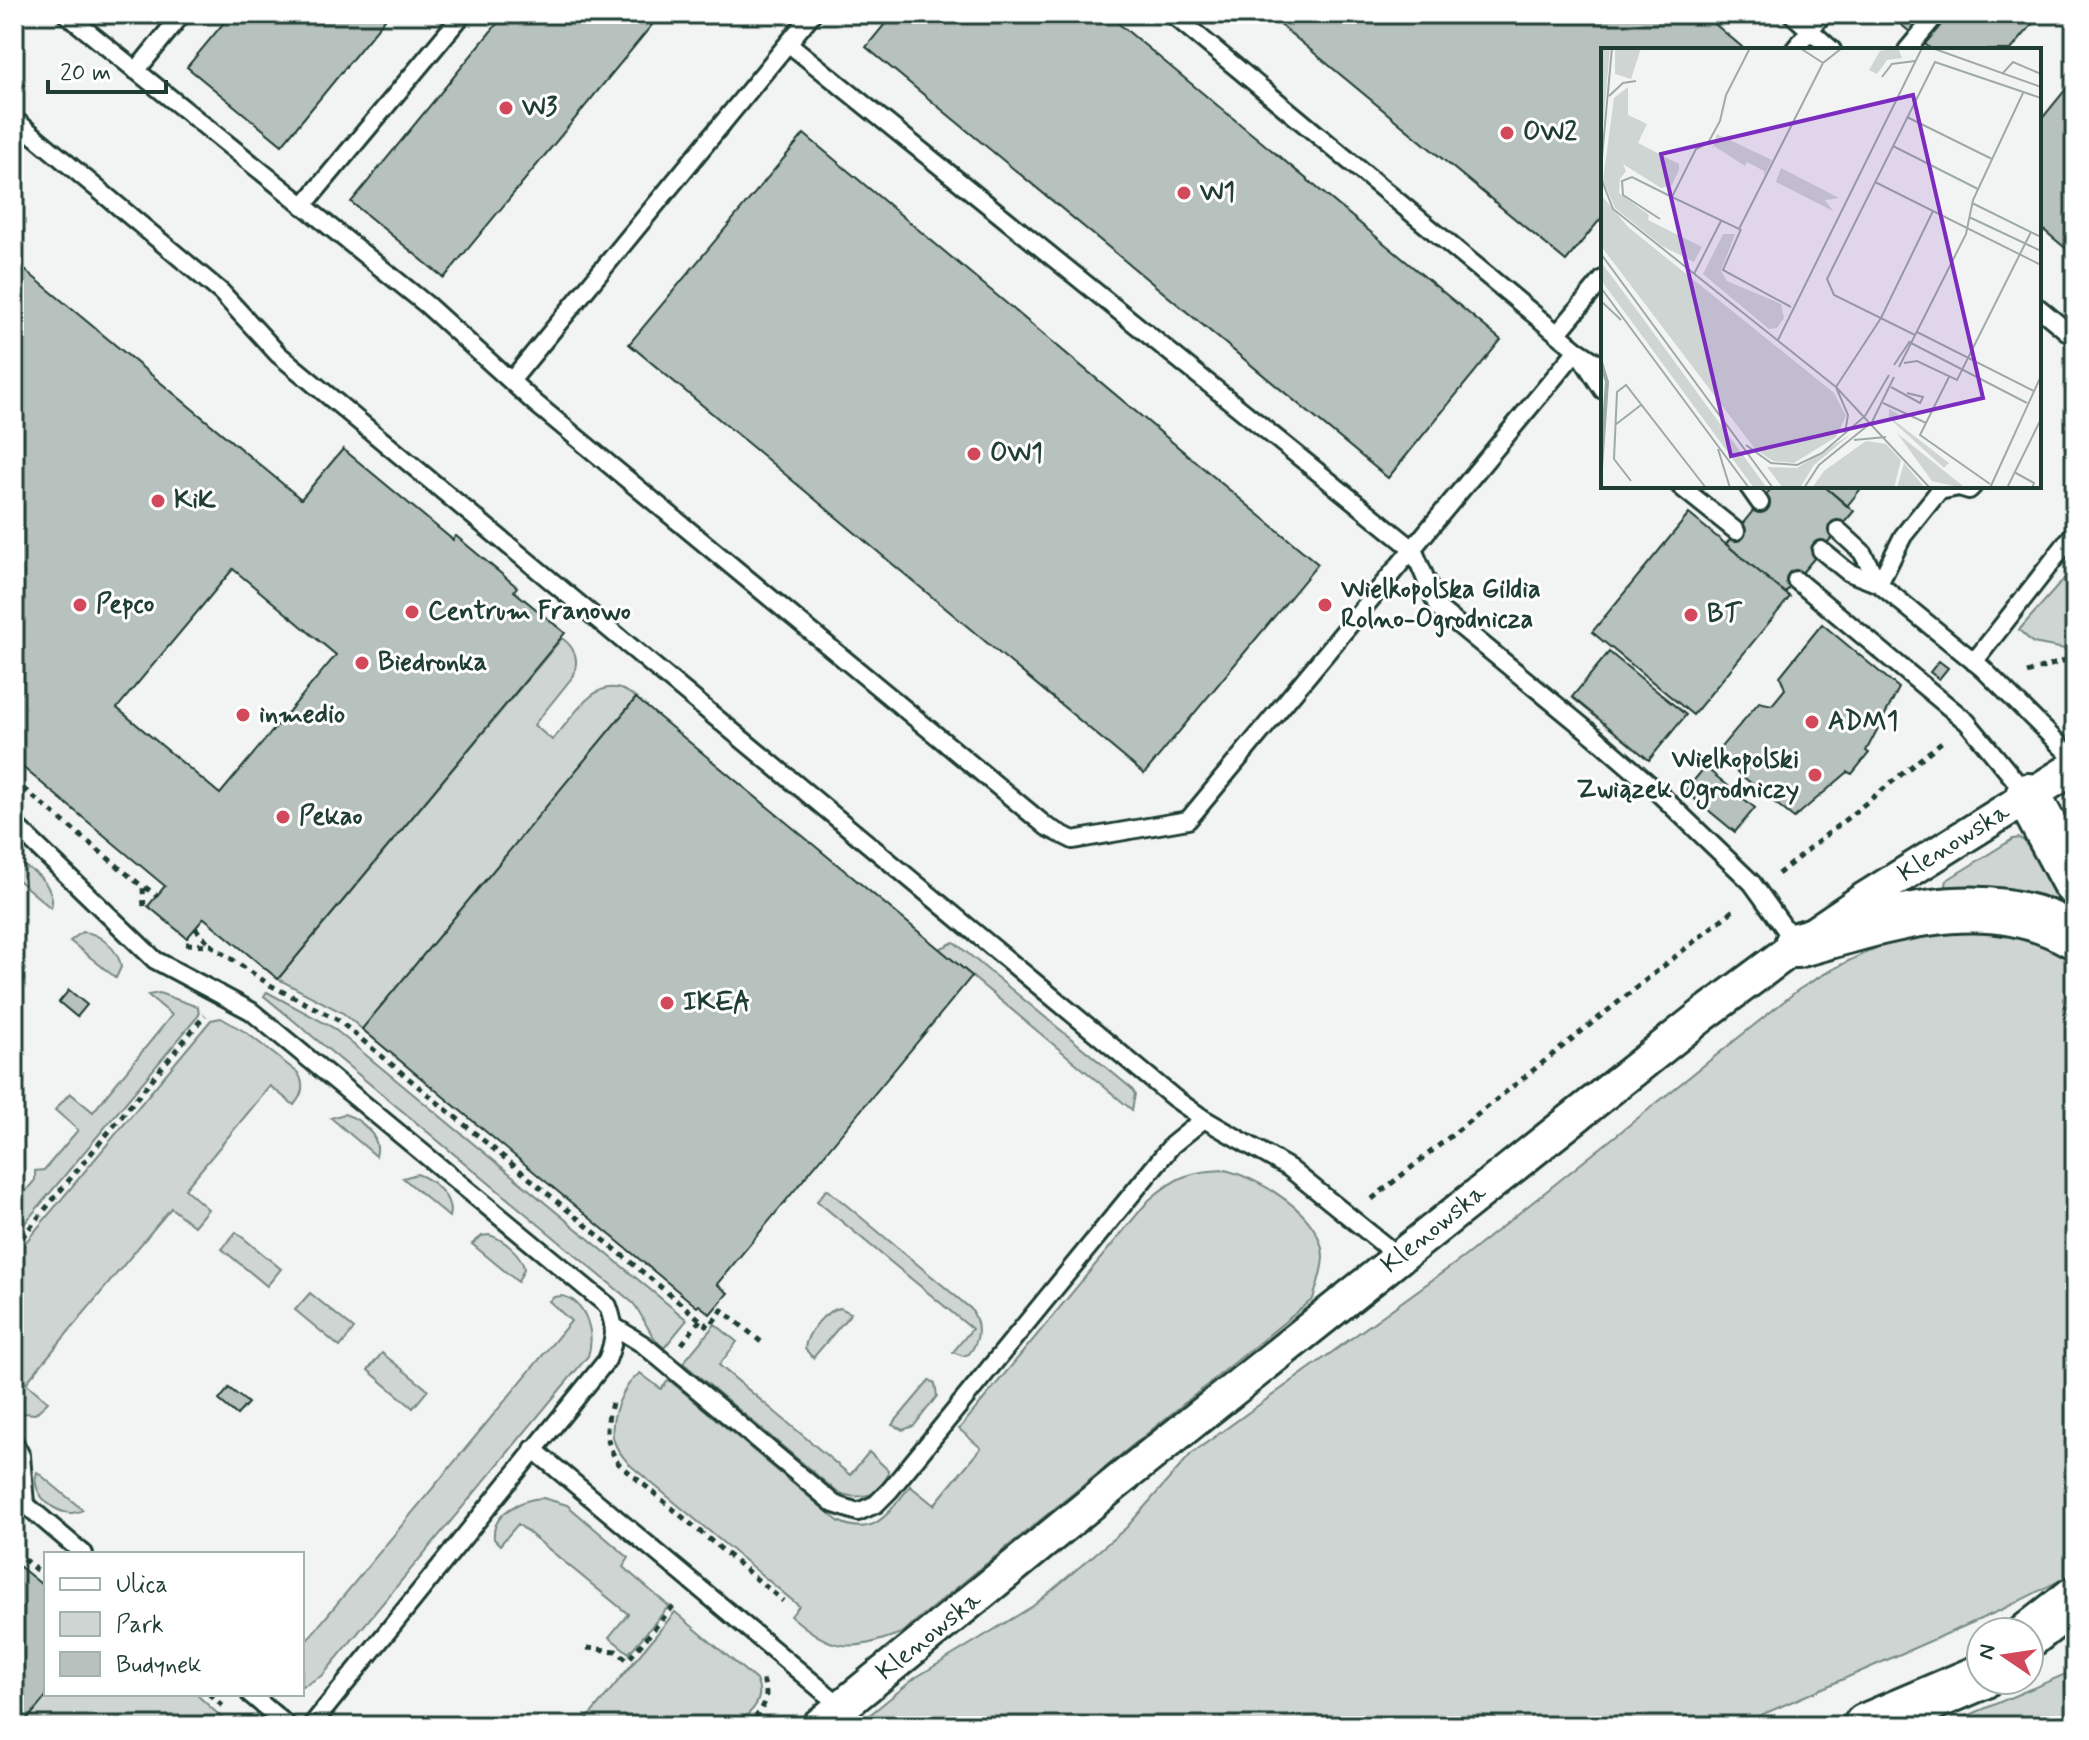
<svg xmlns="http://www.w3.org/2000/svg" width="2089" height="1740" font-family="Mynerve,sans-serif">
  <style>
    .green { fill: #ced5d3; stroke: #768984; stroke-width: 2 }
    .building { fill: #b7c1bd; stroke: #1f3d34; stroke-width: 2; fill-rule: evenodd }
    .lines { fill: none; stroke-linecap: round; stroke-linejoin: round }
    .lane-casing { stroke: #1f3d34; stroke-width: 22 }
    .street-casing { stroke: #1f3d34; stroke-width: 38 }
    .secondary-casing { stroke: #1f3d34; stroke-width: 50 }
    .path { stroke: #1f3d34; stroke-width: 5; stroke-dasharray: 6 6; stroke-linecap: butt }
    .lane { stroke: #fff; stroke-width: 16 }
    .street { stroke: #fff; stroke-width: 32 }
    .secondary { stroke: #fff; stroke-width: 44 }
    .poi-dot { fill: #d1495b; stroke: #fff; stroke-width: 3 }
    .labels { text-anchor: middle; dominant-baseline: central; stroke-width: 6; stroke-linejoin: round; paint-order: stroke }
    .poi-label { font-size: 26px; font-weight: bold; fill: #1f3d34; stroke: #fff; text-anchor: start }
    .street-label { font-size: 26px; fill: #1f3d34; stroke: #fff }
    .inset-river { fill: none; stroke: #a1adaa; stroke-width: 4 }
    .inset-road { fill: none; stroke: #9eaaa7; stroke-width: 2 }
    .view { fill: #7b2cbf; fill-opacity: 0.15; stroke: #7b2cbf; stroke-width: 4 }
    .inset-edge { fill: none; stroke: #1f3d34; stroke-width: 4 }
  </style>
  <rect width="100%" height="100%" fill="#f2f3f3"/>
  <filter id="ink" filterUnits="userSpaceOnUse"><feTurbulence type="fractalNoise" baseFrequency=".0125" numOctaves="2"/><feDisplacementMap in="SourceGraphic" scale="16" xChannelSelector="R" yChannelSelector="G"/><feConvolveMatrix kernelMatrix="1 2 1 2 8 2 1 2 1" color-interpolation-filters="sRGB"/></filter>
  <g filter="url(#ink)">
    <path class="green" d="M2064,579L2075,589V649L2070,650L2033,643L2019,630Z
      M562,638C575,648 579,658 574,675L534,725L552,740C575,717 598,666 636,698L362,1029L343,1013L278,979Z
      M2019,838L2024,841L2072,912L1945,890L1947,880L2013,839Z
      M17,864C35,868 57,889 51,908L14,877V865Z
      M2000,927L2059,948L2075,961V1573L2001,1610L1736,1726H856L915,1678L1033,1606L1126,1528L1191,1454L1464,1257L1798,990C1835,966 1893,936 1937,928C1957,925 1979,927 2000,927Z
      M82,932C99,932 119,950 121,967L116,978L70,941Z
      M954,942L1131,1088L1135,1094L1132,1110L939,949Z
      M267,992L332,1027L687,1320L664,1348C648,1335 645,1318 633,1303L264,996Z
      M159,993L198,1007L199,1015L14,1236V1205L35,1180V1171L44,1170L78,1130L55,1110L70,1093L93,1112L172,1015L148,995Z
      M221,1018L247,1033L298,1073C305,1085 303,1094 294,1105L270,1086L185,1189L208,1209L194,1226L171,1208L26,1383L48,1402L35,1414L23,1413L14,1404V1256L211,1020Z
      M344,1114C361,1119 382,1137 376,1156L331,1118Z
      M1225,1170C1261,1179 1321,1214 1323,1256C1323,1270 1317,1285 1313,1299L901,1633C850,1652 833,1652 791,1616L799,1606L630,1465C623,1457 615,1448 613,1437C610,1416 623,1385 640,1373L661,1389L669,1380L838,1521C875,1539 889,1512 910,1486L934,1505L981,1448L959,1429L1149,1200C1175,1177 1190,1171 1225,1170Z
      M417,1174C434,1180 454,1198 449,1217L403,1178Z
      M827,1189L971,1309C981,1325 980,1340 969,1354L963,1356L953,1352L972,1329L817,1201Z
      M236,1232L281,1269L267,1286L222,1249Z
      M489,1235C503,1239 522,1254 524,1269L518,1282L472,1244L482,1236Z
      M310,1293L354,1329L340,1347L295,1310Z
      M562,1296C587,1301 595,1335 588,1356L323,1675L302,1687V1646L571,1321L549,1301L554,1297Z
      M840,1308L851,1313L813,1358L805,1349C806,1333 825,1310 840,1308Z
      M715,1324L737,1342L719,1365L850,1475L869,1452L888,1470C887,1497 858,1501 837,1492L683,1363Z
      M382,1353L428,1390L413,1408L368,1370Z
      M930,1380L935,1384L937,1396L914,1426L903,1430L892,1425Z
      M37,1472L83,1510C62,1522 28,1495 37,1472Z
      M543,1498L567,1505L629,1558L623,1567L669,1606L629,1653L609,1637L628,1614L518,1524L500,1545L494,1539C491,1513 522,1499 543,1498Z
      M675,1612L756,1680C767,1701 749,1714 735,1726H581Z
      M2075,1670V1726H1944Z
      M48,1694H196L231,1726H22Z"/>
    <path class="building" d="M231,14H389L282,145L187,67Z
      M505,14H661L444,278L351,202Z
      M893,14H1107L1501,340L1388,478L866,47Z
      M1267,14H1703L1742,47L1740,50H1603V216L1566,261Z
      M1888,14H2041L2011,50H1932Z
      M2075,78V256L2039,226V122Z
      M804,134L1318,564L1144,774L629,344Z
      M14,261L301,499L343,449L453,540L456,536L517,587L514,591L565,633L278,979L204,918L187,938L148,906L165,886L14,760ZM233,569L336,655L220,794L117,708Z
      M1773,486H1824L1854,511L1785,593L1726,544Z
      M1824,486H1863L1847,506Z
      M1689,514L1790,597L1693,715L1592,632Z
      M1822,624L1899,688L1866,751L1869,753L1852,774L1848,772L1794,818L1715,754L1759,702L1772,705L1785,689L1780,676Z
      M1609,652L1686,715L1649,760L1572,697Z
      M1939,661L1948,668L1939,679L1930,672Z
      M636,698L972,976L717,1284L728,1293L710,1314L699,1305L697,1307L362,1029Z
      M1705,767L1755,808L1735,832L1685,791Z
      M69,990L87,1005L77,1017L59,1002Z
      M229,1388L248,1403L237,1415L219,1400Z
      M14,1562L46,1588V1694H48L22,1726H14Z"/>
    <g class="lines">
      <defs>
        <path id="lane" d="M66,14L427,305L535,403L1047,827L1073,840L1188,820L1577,350
          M1172,14L1577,350L1603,367
          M1792,14L1832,50
          M788,43L1413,549L1438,608L1594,736L1648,783L1752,883L1796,944
          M1794,50L1823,14
          M1907,50L1937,14
          M136,71L182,14
          M14,119L221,292L278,354L1174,1098L1204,1119L1289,1168L1399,1257
          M303,206L463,14
          M2039,308L2075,338
          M1558,333L1603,279
          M1580,355L1603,390
          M511,381L812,14
          M1680,486L1736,531
          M1748,486L1760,503
          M1939,491L1959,487L1969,490L1973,486
          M1838,530L1862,552L1879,584
          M1821,550L1848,572L1879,584L1982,668L2075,760
          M1796,580L1967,722L2028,796
          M1879,584L1903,536L1939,491L1940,486
          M1974,662L2075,532
          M14,824L155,960L251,1011L608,1306C616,1329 616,1337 607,1360L311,1726
          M615,1327L644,1345L834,1504L858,1512L876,1504L890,1490L1172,1145L1204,1119
          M14,1442L21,1456L25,1504L84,1554
          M533,1449L842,1707
          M250,1694L288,1726"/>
        <path id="street" d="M818,1726L1121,1479L1703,1015L1797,945L1866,898L2075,767"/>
        <path id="secondary" d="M2028,796L2075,883
          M1797,945C1888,920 1986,884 2075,936
          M2029,1635L2075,1599
          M1866,1726L1981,1677"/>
      </defs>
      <use href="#lane" class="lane-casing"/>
      <use href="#street" class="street-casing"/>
      <use href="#secondary" class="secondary-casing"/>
      <path class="path" d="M2027,673L2075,657
        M14,781L143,887L144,910
        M1778,874L1944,740
        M145,887L157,896
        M195,928L211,945
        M186,944L211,945L270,985L338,1020L709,1327L722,1310L765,1345
        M1372,1199L1736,908
        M14,1247L205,1015
        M682,1344L700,1320
        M612,1403C605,1429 604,1439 618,1463L783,1601
        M14,1551L46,1578
        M587,1648L616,1651L628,1660L675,1604
        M209,1694L225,1708
        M746,1726C762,1713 772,1698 762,1678"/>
      <use href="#lane" class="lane"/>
      <use href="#street" class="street"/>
      <use href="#secondary" class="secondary"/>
    </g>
  </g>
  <g class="poi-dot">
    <circle cx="506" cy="108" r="8"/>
    <circle cx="1507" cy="133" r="8"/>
    <circle cx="1184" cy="193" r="8"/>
    <circle cx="974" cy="454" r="8"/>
    <circle cx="158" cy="501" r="8"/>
    <circle cx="80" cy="605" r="8"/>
    <circle cx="1325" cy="605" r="8"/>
    <circle cx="412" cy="612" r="8"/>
    <circle cx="1691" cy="615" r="8"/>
    <circle cx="362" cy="663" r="8"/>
    <circle cx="243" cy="715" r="8"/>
    <circle cx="1812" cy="722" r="8"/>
    <circle cx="1815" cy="775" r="8"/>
    <circle cx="283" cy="817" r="8"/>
    <circle cx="667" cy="1003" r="8"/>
  </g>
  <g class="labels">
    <g class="poi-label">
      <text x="522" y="108">W3</text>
      <text x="1523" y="133">OW2</text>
      <text x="1200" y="193">W1</text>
      <text x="990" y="454">OW1</text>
      <text x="174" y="501">KiK</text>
      <text x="1341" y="590">Wielkopolska Gildia<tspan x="1341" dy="30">Rolno-Ogrodnicza</tspan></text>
      <text x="96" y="605">Pepco</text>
      <text x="428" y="612">Centrum Franowo</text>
      <text x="1707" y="615">BT</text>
      <text x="378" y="663">Biedronka</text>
      <text x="259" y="715">inmedio</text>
      <text x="1828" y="722">ADM1</text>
      <text x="1799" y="760" text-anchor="end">Wielkopolski<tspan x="1799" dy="30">Związek Ogrodniczy</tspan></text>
      <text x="299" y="817">Pekao</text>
      <text x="683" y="1003">IKEA</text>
    </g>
    <g class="street-label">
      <text transform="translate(1954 843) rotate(-32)">Klenowska</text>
      <text transform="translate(1434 1229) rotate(-39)">Klenowska</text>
      <text transform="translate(929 1636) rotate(-39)">Klenowska</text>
    </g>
  </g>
  <g transform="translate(1601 48)">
    <rect width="440" height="440" fill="#f2f3f3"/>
    <path d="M0,0H9L0,100ZM14,0H40L30,31L14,26ZM297,0L301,10L286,12L276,26L268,22L279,3ZM27,39V67L46,76L37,95L78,116V122L71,137L60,140L22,116L25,123L19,131L18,145L48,167L47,172L101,199L93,214L61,198L14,160L2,133L13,50ZM116,86L171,112L163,128V123L146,114L144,118L113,98L111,101ZM180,120L238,150L224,152L232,163L175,134ZM0,147L27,179L233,345L245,368L235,389L193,415L172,413L154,401L0,198ZM122,186H134L120,223L126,233L180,256L183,270L176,280L168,281L102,226ZM0,214L35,261L166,440H153L112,384L0,232ZM288,361L297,366L294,373L348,415L343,420L288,370ZM296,385L362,438L361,440L331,433ZM250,386L213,417L199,440H182L166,419L196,420ZM265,393L285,396L300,412L293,440H211L223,423ZM303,415L324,440H296Z" fill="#ced5d3"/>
    <path class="inset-river" d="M0,314L6,334L0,420"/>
    <path class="inset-road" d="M149,0L125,47L119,73L107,95L95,101L71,149L138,181L222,15L241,0M199,0L222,15M331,0L440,39M401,26L412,14L440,26M281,29L291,16L314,13M8,48L22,35L35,33M306,69L391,111M292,98L377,141M0,120L11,0M0,130L12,161L235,339L329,440M274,134L440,217M371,155L440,189M368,169L440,203M59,171L22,147L21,133L31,129L71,149M140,181L122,222L190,259M0,206L172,440M93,226L120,173M0,240L148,440M0,253L20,272M316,284L433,343M314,287L233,247L226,231L334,14L440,50M177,292L321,0M308,294L426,355M303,315L316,313L356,332L430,184M293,317L309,293M298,319L365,186L372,152L422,45M235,339L280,270L332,163M235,339L247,367L244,385M290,339L319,355L322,349L306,345M282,355L325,375L348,329M264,368L288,327M271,374L293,329M325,375L319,387L389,436M14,377L40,357M253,392L285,389M145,397L170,415L196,417L221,405L264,368M117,401L129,440M413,424L433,435L431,440M30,433L13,411L16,344L25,337L105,440M203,440L218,417L271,374M389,440L440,328M406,440L440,371"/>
    <path class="view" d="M312,47L382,350L130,408L60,106Z"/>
    <rect width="440" height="440" class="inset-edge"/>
  </g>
  <rect width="2089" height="1740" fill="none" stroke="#fff" stroke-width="48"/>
  <rect x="24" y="24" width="2041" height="1692" fill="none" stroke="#1f3d34" stroke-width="3" filter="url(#ink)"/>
  <rect x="44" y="1552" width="260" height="144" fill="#ffffff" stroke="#a5b1ae" stroke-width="2"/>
  <rect x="60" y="1578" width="40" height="12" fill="#ffffff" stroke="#a5b1ae" stroke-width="2"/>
  <text x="116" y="1592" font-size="24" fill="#1f3d34">Ulica</text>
  <rect x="60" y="1612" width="40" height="24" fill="#ced5d3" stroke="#a5b1ae" stroke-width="2"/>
  <text x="116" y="1632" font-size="24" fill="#1f3d34">Park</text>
  <rect x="60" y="1652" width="40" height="24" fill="#b7c1bd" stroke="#a5b1ae" stroke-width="2"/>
  <text x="116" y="1672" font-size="24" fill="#1f3d34">Budynek</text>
  <g transform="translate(2005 1656) rotate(283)"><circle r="38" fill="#ffffff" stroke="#a5b1ae" stroke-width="2"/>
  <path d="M0-6L14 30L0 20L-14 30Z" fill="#d1495b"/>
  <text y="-12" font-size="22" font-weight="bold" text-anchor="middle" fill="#1f3d34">N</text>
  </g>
  <path d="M48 80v12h118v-12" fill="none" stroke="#1f3d34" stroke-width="4"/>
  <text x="60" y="80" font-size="24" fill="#1f3d34" stroke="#ffffff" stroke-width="6" paint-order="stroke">20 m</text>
</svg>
